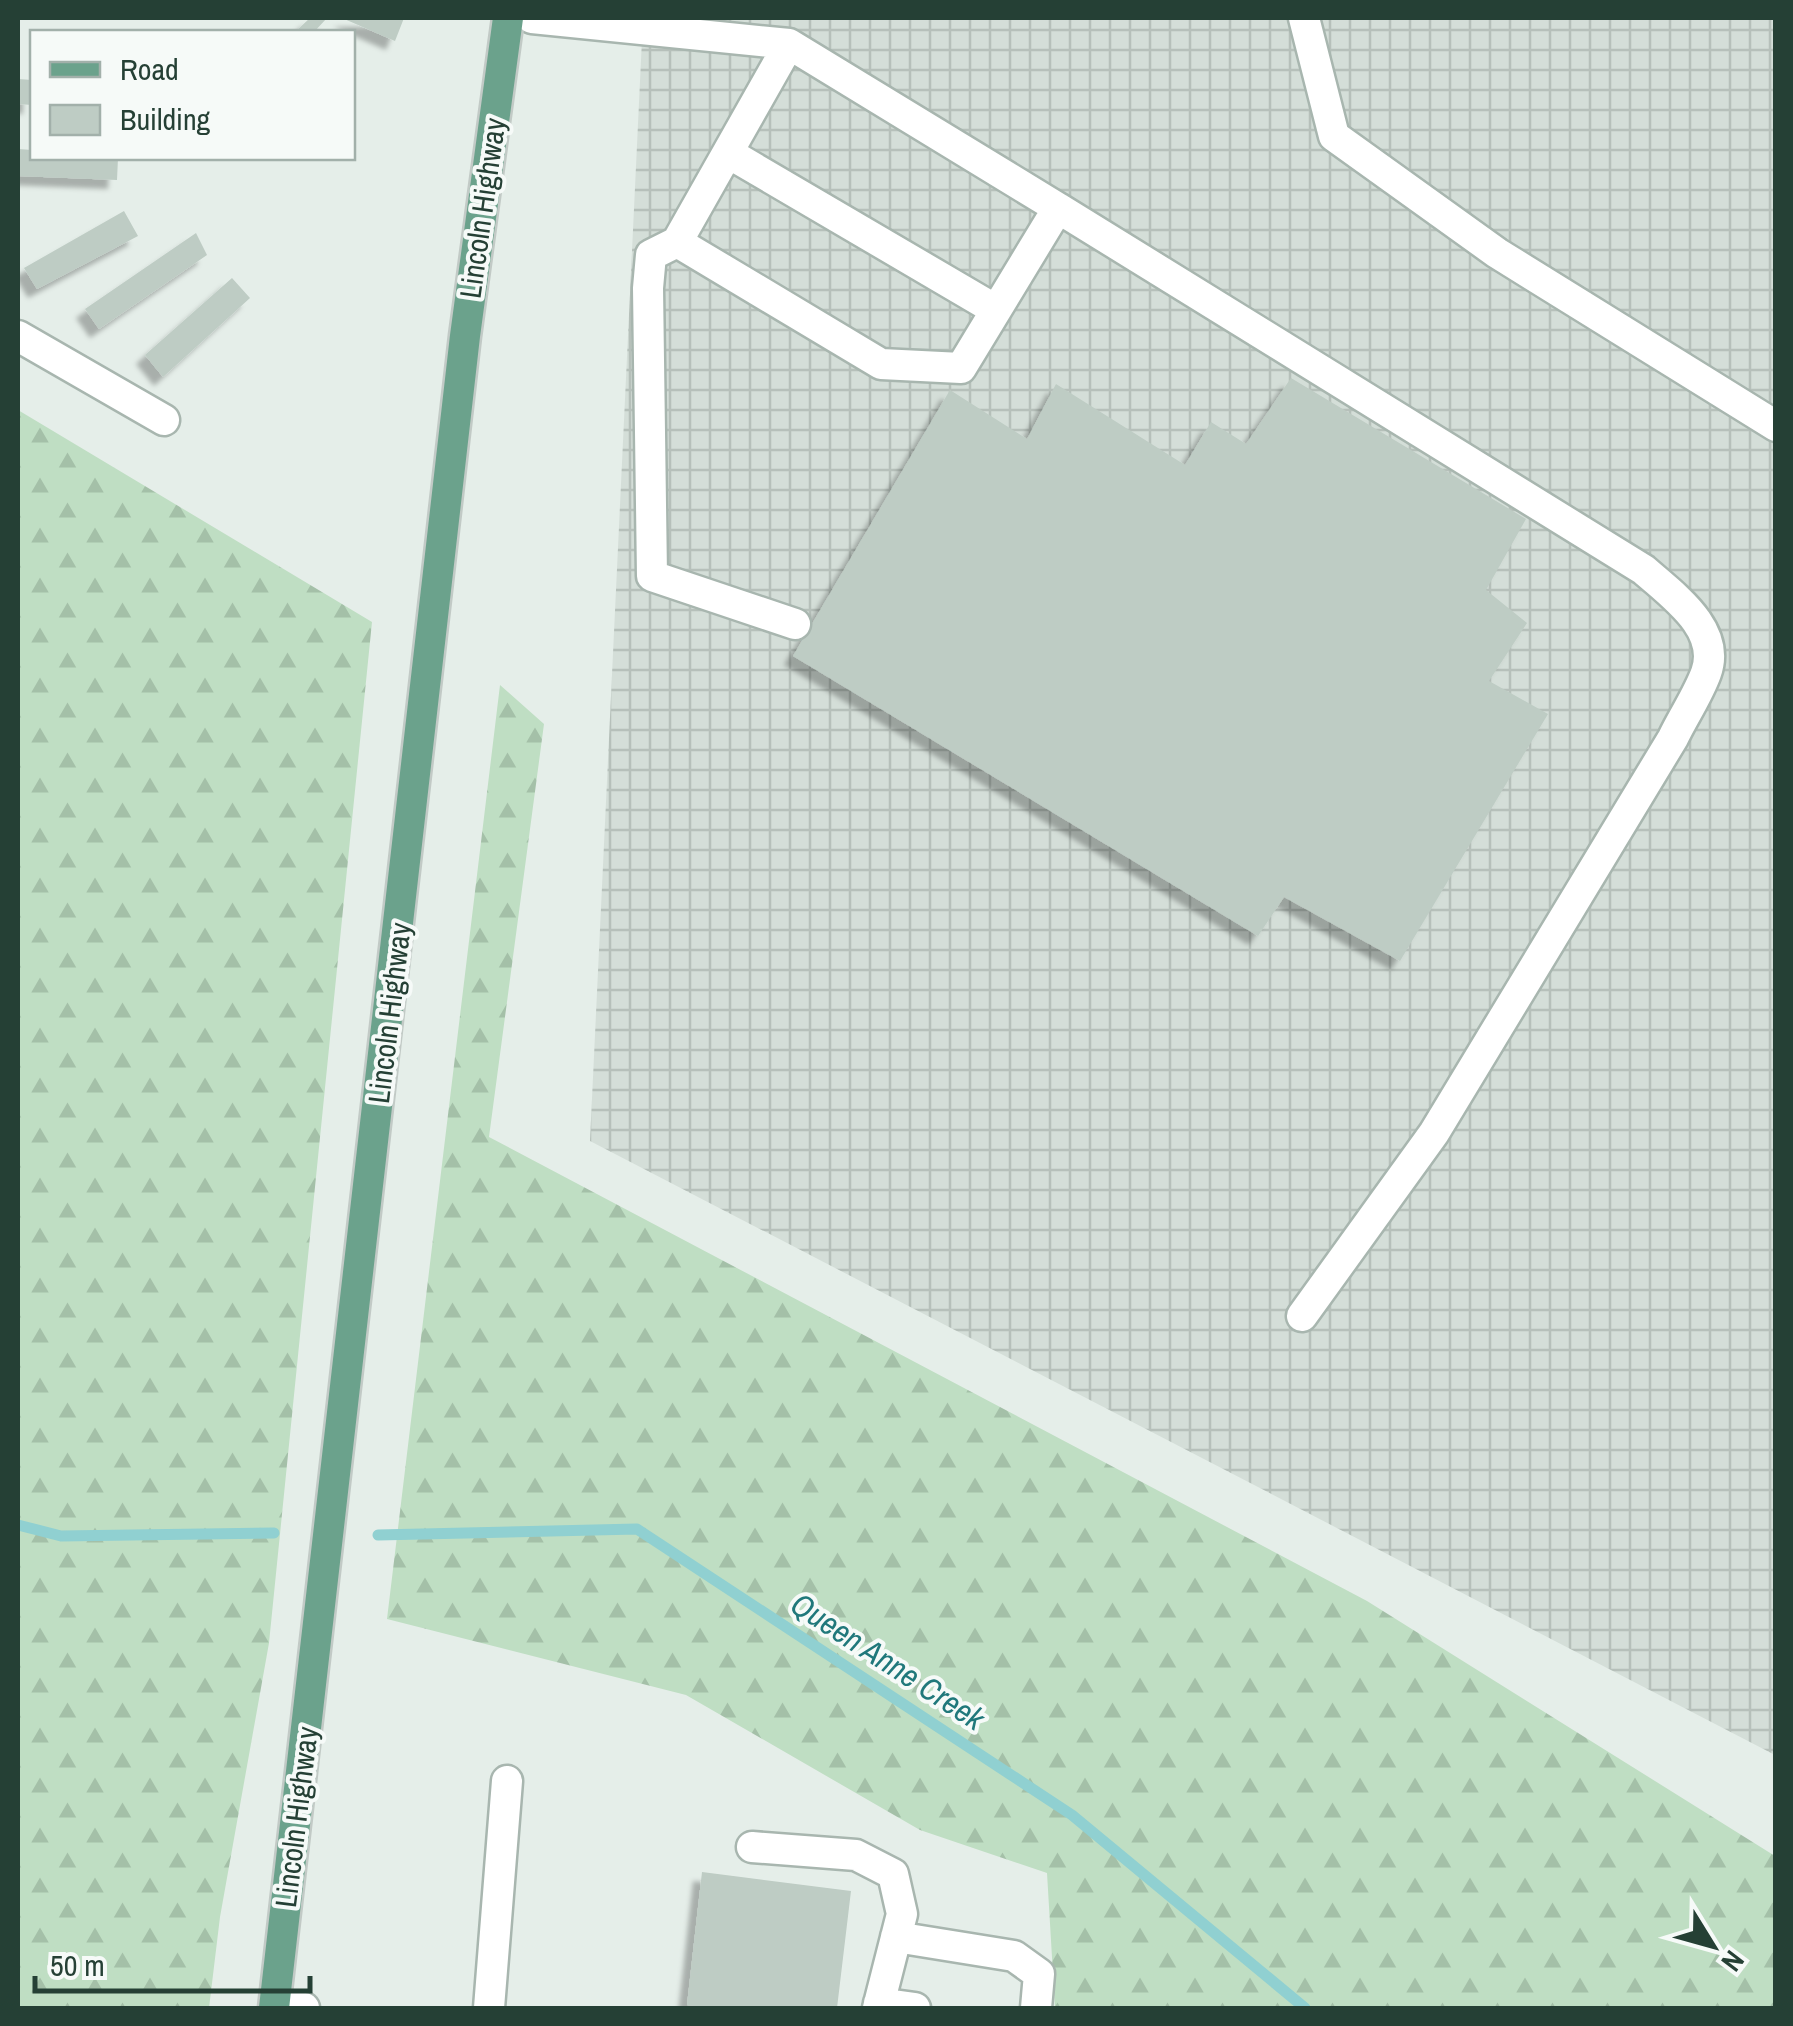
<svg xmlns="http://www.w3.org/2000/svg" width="1793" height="2026" font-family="'Archivo Narrow',sans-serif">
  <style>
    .industrial { fill: url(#industrial-grid) }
    .forest { fill: url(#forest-firs) }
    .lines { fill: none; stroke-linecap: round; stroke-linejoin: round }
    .stream { stroke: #90d0d1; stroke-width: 11 }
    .building { fill: #beccc4; filter: url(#shadow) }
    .minor-casing { stroke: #a8b6af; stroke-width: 35 }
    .major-casing { stroke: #c2cac6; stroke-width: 35 }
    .minor { stroke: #fff; stroke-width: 30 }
    .major { stroke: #6ba28c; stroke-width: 30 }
    .labels { text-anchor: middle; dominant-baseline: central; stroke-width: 8; stroke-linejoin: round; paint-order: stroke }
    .street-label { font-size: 30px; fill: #254035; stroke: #f6faf8 }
    .water-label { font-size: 32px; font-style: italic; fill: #20787b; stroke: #f6faf8 }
  </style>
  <defs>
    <pattern id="industrial-grid" width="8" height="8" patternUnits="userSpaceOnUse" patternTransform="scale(2.5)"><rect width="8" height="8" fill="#d4ded8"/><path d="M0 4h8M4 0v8" fill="none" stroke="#b6c0ba"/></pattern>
    <pattern id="forest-firs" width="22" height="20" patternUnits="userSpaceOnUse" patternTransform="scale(2.5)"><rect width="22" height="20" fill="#bfdec3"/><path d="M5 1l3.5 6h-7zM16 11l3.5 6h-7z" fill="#a4c0a8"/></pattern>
    <filter id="shadow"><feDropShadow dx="-9" dy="9" stdDeviation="2.5" flood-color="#0004"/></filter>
  </defs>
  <rect width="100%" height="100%" fill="#e5eee9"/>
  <path class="industrial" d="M643,18H1775V1755L590,1141Z"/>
  <path class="forest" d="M18,410L372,622L269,1643L220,1917L209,2008H18Z
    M500,685L544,724L489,1137L1367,1601L1775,1856V2008H1055L1047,1873L920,1830L686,1695L387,1619Z"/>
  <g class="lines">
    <path class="stream" d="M18,1525L61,1536L274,1533
      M378,1535L637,1529L1072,1815L1305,2008"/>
  </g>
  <path class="building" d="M310,18H327L314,32H295Z
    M342,18H404L395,41Z
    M18,79L32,80V105L18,104Z
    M18,149L32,150V158H118L117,180L18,176Z
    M124,211L138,236L37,289L24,268Z
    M196,233L207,255L99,329L85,309Z
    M232,278L250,298L163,377L145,355Z
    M1291,378L1526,519L1486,590L1527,623L1489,681L1548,714L1400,961L1284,897L1258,936L793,656L950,390L1027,439L1056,384L1185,465L1211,422L1246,444Z
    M702,1872L851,1891L837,2008H715L687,2005Z"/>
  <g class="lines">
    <defs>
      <path id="minor" d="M532,18L789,44L1058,208L961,368L881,364L677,242L789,44
        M1304,18L1334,136L1497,253L1776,426
        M730,154L996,310
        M1058,208L1644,570C1672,595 1722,629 1706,673C1698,695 1683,717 1673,738L1434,1133L1302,1316
        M677,242L651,255L648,288L652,576L795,624
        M18,336L164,420
        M752,1847L856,1855L893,1874L902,1914L878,2008
        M896,1937L1014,1956L1039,1974L1036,2008
        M879,2003L915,2008
        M275,2005L304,2008
        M489,2008L507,1781"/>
      <path id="major" d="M274,2008L465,336L508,18"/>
    </defs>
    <use href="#minor" class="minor-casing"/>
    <use href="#major" class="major-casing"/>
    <use href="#minor" class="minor"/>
    <use href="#major" class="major"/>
  </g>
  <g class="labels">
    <g class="street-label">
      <text transform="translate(482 208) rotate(-82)">Lincoln Highway</text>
      <text transform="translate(389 1013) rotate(-83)">Lincoln Highway</text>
      <text transform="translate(296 1817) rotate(-83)">Lincoln Highway</text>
    </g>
    <g class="water-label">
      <text transform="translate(888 1661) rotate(33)">Queen Anne Creek</text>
    </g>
  </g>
  <rect width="1793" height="2026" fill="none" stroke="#254035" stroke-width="40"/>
  <rect x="30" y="30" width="325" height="130" fill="#f6faf8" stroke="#a2b0aa" stroke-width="2.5"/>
  <rect x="50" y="62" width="50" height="15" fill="#6ba28c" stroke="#a2b0aa" stroke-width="2.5"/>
  <text x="120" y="80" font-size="30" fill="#254035">Road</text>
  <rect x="50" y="105" width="50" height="30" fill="#beccc4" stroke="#a2b0aa" stroke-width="2.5"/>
  <text x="120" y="130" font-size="30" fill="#254035">Building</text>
  <g transform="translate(1713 1946) rotate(127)" stroke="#f6faf8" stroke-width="8" paint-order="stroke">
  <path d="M0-8L18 38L0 25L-18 38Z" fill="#254035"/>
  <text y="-15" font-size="28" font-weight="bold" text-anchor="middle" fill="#254035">N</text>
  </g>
  <path d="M35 1976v15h275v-15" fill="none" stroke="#254035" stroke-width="5"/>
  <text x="50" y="1976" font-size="30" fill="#254035" stroke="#f6faf8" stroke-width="8" paint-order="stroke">50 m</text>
</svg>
